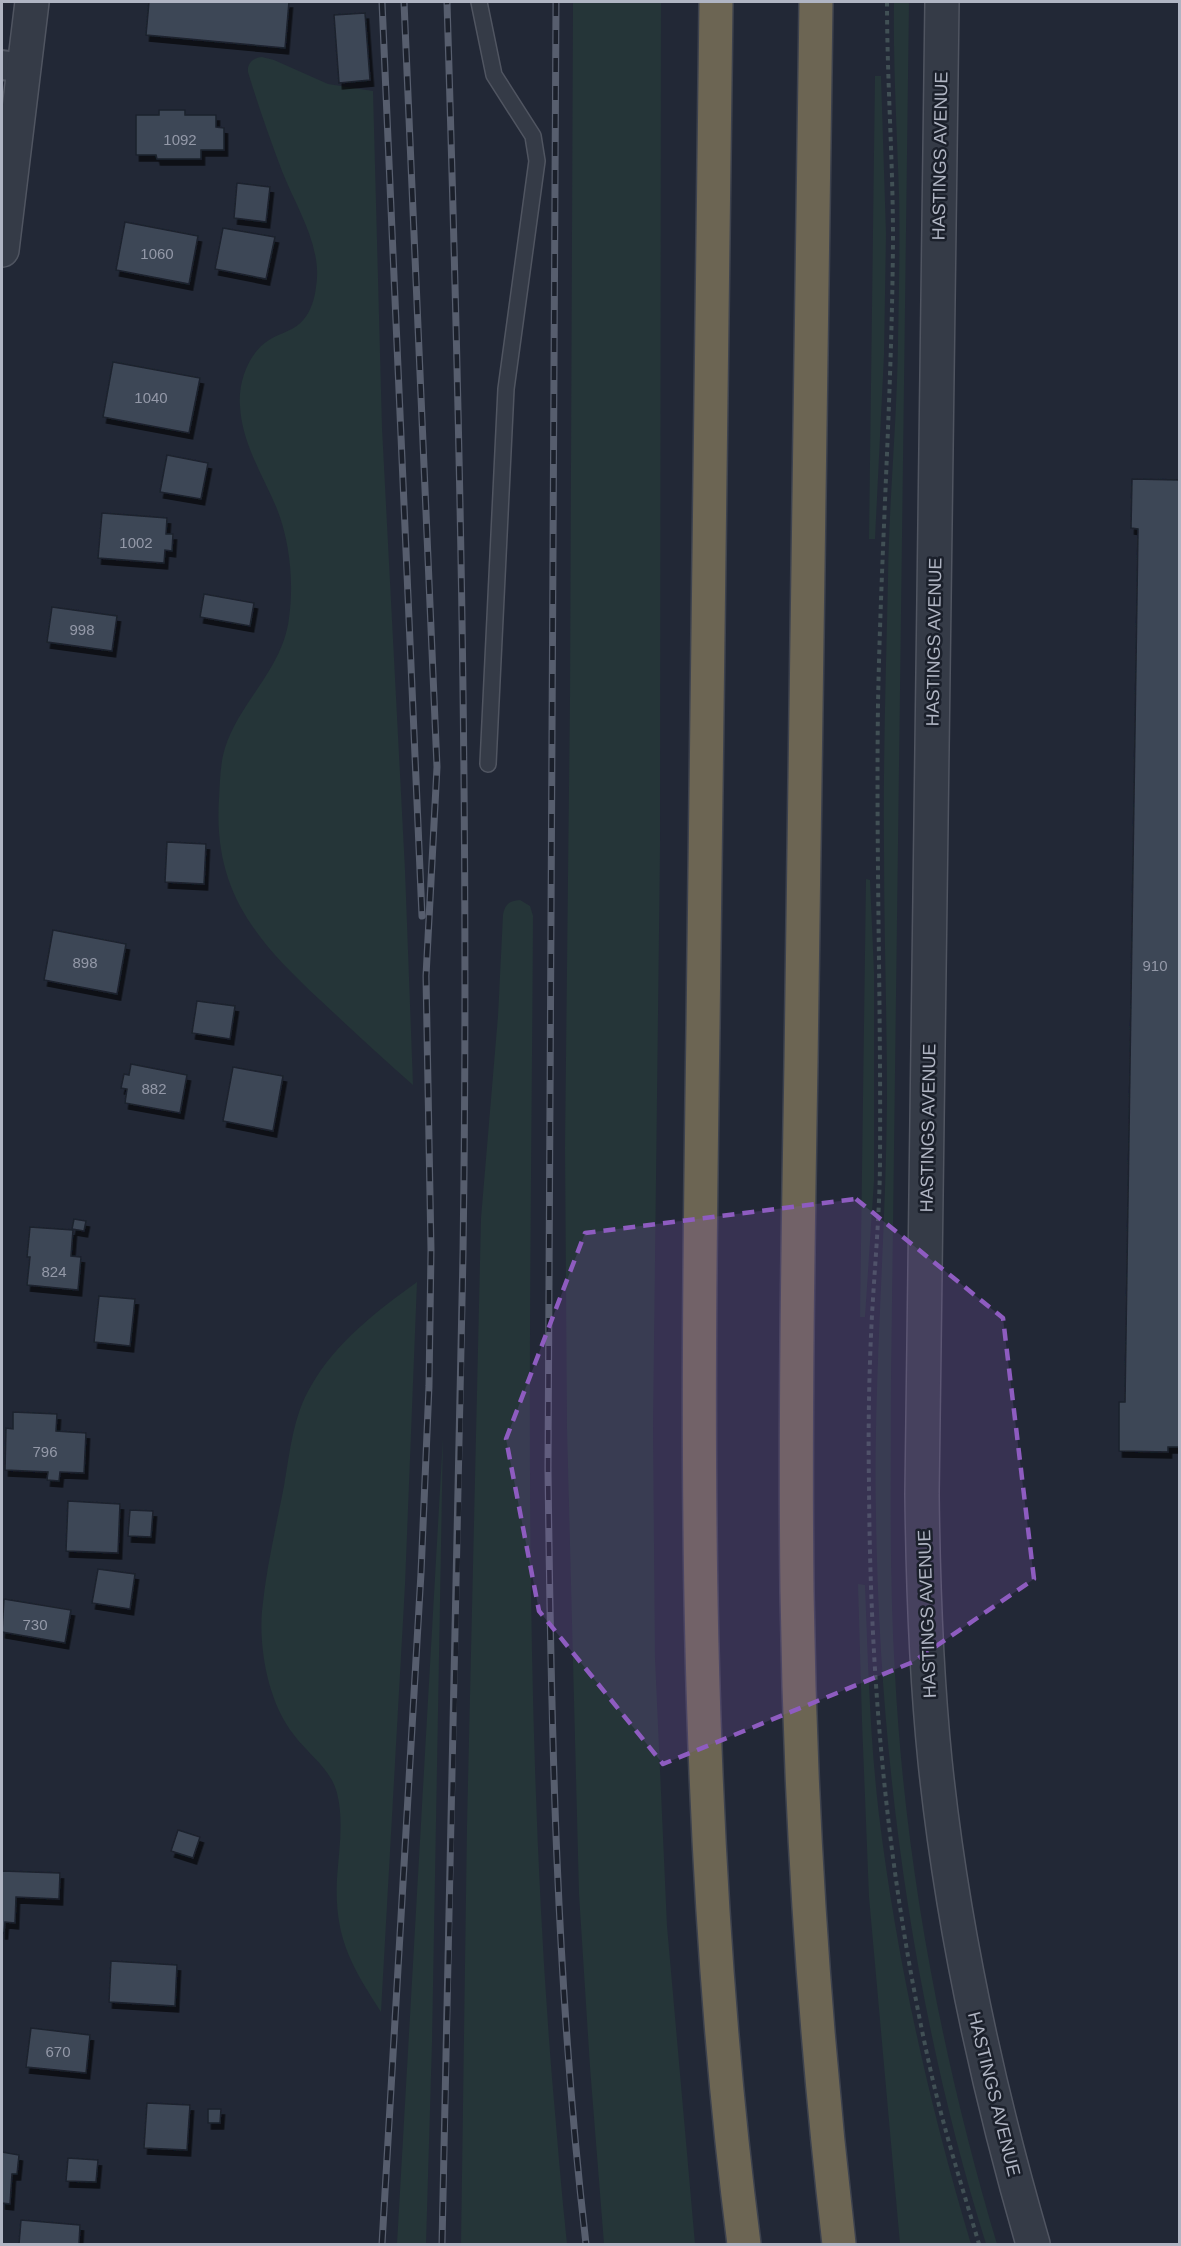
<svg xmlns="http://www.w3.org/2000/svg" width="1181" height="2246" font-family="Helvetica,sans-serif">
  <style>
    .green { fill: #253538 }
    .building { fill: #3e4656; stroke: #1c222d; stroke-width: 1.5; filter: url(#shadow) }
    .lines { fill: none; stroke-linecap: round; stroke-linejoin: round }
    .service-casing { stroke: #505561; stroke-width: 18 }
    .minor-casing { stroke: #505561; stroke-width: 32 }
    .tertiary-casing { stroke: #505561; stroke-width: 36 }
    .motorway-casing { stroke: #3d424e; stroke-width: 36 }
    .path { stroke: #415055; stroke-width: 4; stroke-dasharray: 4.5 4.5; stroke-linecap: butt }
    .service { stroke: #353b47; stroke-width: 15 }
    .minor { stroke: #353b47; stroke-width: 28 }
    .tertiary { stroke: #353b47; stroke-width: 33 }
    .motorway { stroke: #6c6553; stroke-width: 33 }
    .rail-casing { stroke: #575e6e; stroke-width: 7 }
    .rail { stroke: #1b202b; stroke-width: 4.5; stroke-dasharray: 14; stroke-linecap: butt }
    .marked { fill: #8e5cc0; fill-opacity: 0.2; stroke: #8e5cc0; stroke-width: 4.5; stroke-dasharray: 12 8; stroke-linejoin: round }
    .labels { text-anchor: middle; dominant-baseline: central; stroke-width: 5; stroke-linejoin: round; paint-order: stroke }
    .number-label { font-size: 15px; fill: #9499a8 }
    .street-label { font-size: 18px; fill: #b0b5c3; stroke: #1b202b }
  </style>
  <defs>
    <filter id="shadow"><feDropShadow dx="3.5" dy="6" stdDeviation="0" flood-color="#0009"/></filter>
  </defs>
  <rect width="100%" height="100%" fill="#222836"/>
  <path class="green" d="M573,2H661L660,850L653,1427L655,1658L667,1926L695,2244H604L590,2067L579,1894L567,1429L565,1148L570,697Z
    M894,2H909L891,1379C891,1478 889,1576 895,1674C905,1866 942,2060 997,2244H986C913,2010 880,1765 876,1519C873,1379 886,1240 887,1100C887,1017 884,934 884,851C883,760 886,670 888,579C889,500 897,421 898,341C899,292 900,243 899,194C897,130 893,66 894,2Z
    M262,57L274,60L328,84L373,91L382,428L405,870L413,1085C381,1057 350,1028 319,999C256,940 213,891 219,799C220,782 220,764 225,748C240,701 283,669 289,618C294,583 290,542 277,509C263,475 242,444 240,406C238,383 248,353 269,340C280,333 296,330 304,319C311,311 315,297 316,287C323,247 296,207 282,171C270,139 258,105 248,72C247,63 253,58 262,57Z
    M875,76H881L886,234L884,355L875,539H869Z
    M866,879L870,880L874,972V1181L865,1317H860Z
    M520,900L530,906L533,916C531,1303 521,1692 552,2078C557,2134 561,2189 567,2244H461L467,1826L481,1218L498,1016L503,915C505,904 509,901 520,900Z
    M417,1282L405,1585L381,2012C351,1965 334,1937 337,1878C339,1849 344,1821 337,1793C331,1769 308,1754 294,1735C282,1720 274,1701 269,1683C263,1660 260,1634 262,1611C266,1569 276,1527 284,1486C290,1452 293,1416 311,1386C336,1342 377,1311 417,1282Z
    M443,1437L432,2042L426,2244H397Z
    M858,1584L865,1585C868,1661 870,1739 879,1815C897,1961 929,2104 971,2244H900L869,1897L862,1722Z"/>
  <path class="building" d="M149,2H289L285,48L146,35Z
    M365,13L370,80L339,83L334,15Z
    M159,110H185V115H216V127L224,128V150H201V159H157L156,155H136V115H159Z
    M237,183L270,187L266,222L234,218Z
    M125,222L198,236L189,284L116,270Z
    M223,228L275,237L266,279L215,269Z
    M113,362L200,378L189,433L103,417Z
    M167,455L208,463L201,499L160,492Z
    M1132,479L1180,480V1447H1168V1452L1119,1451V1402H1125L1138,529L1131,528Z
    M102,513L167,518L166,534H173L172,551L165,550L164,563L98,558Z
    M204,594L254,603L250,626L200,617Z
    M52,607L117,616L112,651L47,642Z
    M167,842L206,844L204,884L165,882Z
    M53,930L126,944L117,994L44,980Z
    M197,1001L235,1006L230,1039L192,1033Z
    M131,1064L187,1075L180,1113L125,1103L127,1089L121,1088L124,1074L129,1075Z
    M233,1067L283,1076L273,1131L223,1121Z
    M74,1219L86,1221L84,1231L72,1229Z
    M30,1227L73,1230L71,1256L81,1257L78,1290L27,1285L30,1257H27Z
    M99,1296L135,1299L130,1346L94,1342Z
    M13,1412L57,1414L56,1431L86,1433L84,1473L60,1472L59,1481L47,1480L48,1472L5,1470L6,1428L13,1429Z
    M68,1501L120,1504L118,1553L66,1551Z
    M130,1510L153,1511L151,1537L128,1536Z
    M98,1569L135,1574L130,1609L92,1603Z
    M4,1599L71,1610L65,1643L2,1632Z
    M178,1830L200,1837L193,1858L171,1851Z
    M2,1871L60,1873L59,1899L16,1897L15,1923L5,1922L4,1933H2Z
    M111,1961L177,1965L175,2006L109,2002Z
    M31,2028L90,2035L86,2073L26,2067Z
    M147,2103L190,2105L187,2150L144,2148Z
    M208,2109H221L220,2123H208Z
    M2,2152L19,2155L17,2174H12L10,2204L2,2203Z
    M68,2158L98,2160L96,2182L66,2181Z
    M21,2220L80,2225L79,2244H19Z"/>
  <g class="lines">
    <defs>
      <path id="service" d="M479,2L494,75L533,136L537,161L506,389L488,764"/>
      <path id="minor" d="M2,65L24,68"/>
      <path id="tertiary" d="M942,2L922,1494C923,1583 926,1672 935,1761C952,1925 987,2086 1033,2244
        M2,250L32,2"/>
      <path id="motorway" d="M716,2C712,344 708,686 703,1028C697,1434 692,1841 744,2244
        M816,2C811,355 805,708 801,1062C798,1238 795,1415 797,1592C800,1810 814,2028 839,2244"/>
    </defs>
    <use href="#service" class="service-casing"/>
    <use href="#minor" class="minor-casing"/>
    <use href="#tertiary" class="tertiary-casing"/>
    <use href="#motorway" class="motorway-casing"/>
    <path class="path" d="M887,2C887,81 893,160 893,239C892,394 881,549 878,704C876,855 881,1006 880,1157C880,1210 875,1262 872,1315C869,1371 868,1429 869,1485C870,1686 888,1885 933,2081C946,2136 963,2190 979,2244"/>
    <use href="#service" class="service"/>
    <use href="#minor" class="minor"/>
    <use href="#tertiary" class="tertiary"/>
    <use href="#motorway" class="motorway"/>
    <defs>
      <path id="rail" d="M382,2L422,916
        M556,2L548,1468C551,1727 556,1987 586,2244
        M382,2244L421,1573L429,1386L431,1250L426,976L437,767L404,2
        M442,2244C450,1888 460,1531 464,1174C468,783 459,392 447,2"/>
    </defs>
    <use href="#rail" class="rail-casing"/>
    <use href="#rail" class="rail"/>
  </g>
  <path class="marked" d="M856,1199L1003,1318L1034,1579L913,1662L663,1764L539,1611L506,1439L585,1233Z"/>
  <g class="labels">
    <g class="number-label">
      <text x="180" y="139">1092</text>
      <text x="157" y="253">1060</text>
      <text x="151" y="397">1040</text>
      <text x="136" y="542">1002</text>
      <text x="82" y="629">998</text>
      <text x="85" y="962">898</text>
      <text x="1155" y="965">910</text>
      <text x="154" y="1088">882</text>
      <text x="54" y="1271">824</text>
      <text x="45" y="1451">796</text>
      <text x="35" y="1624">730</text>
      <text x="58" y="2051">670</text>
    </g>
    <g class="street-label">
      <text transform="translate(940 156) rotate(-89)">HASTINGS AVENUE</text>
      <text transform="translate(934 642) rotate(-89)">HASTINGS AVENUE</text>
      <text transform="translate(928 1128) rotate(-89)">HASTINGS AVENUE</text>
      <text transform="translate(927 1614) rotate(-92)">HASTINGS AVENUE</text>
      <text transform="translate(994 2094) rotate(76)">HASTINGS AVENUE</text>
    </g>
  </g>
  <rect width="1181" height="2246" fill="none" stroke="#b0b5c3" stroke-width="6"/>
</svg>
